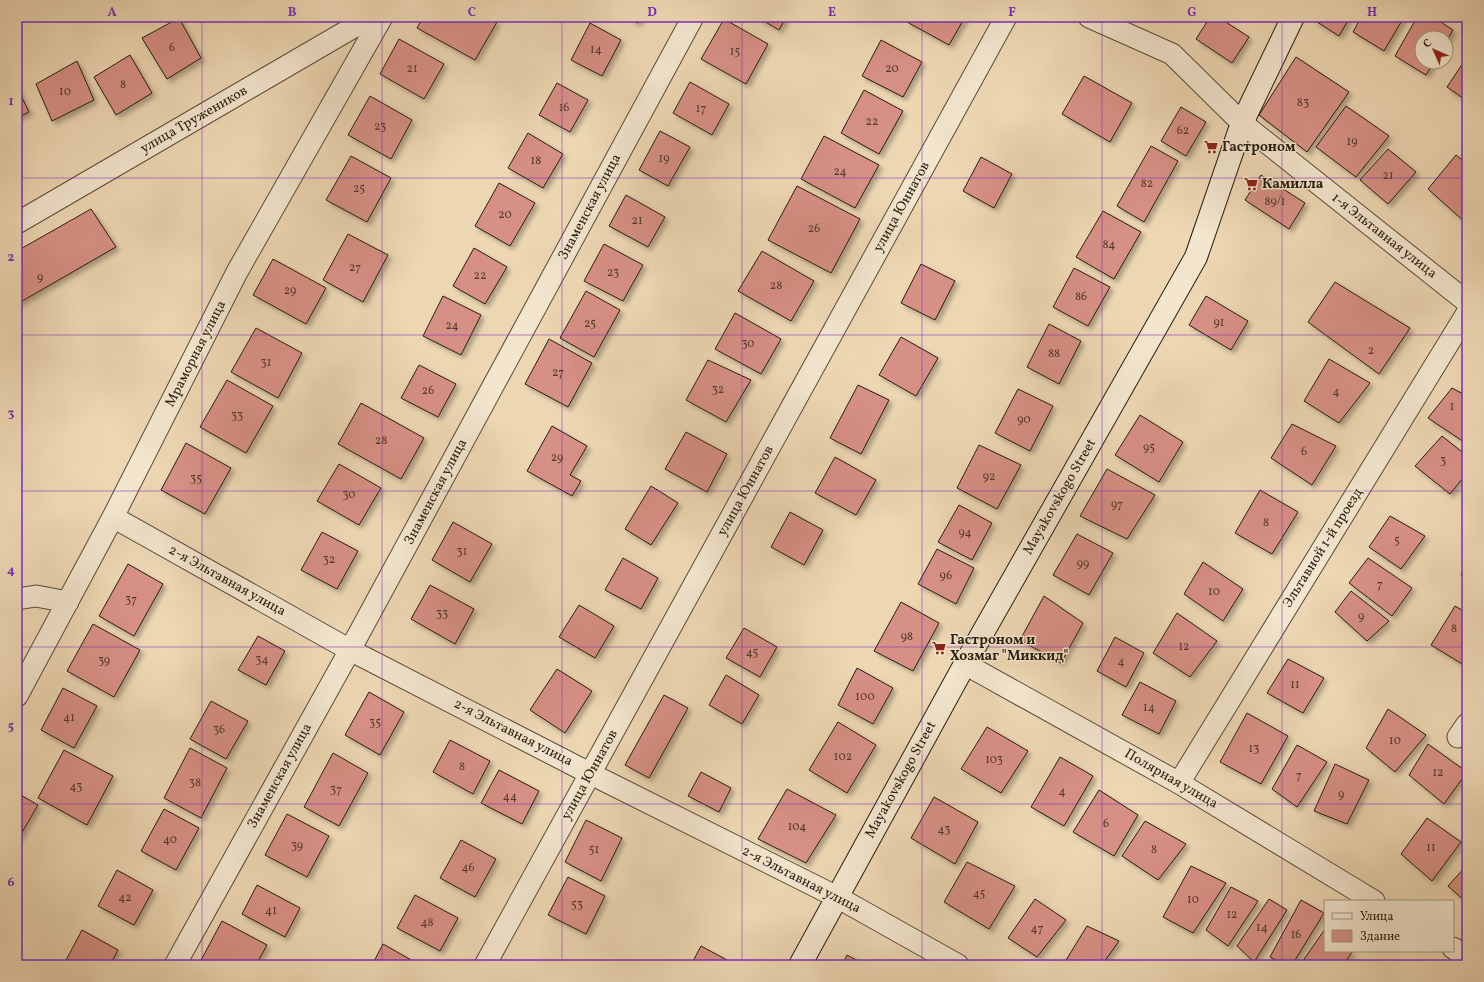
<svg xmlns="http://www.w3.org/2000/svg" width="1484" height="982" font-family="Vollkorn,serif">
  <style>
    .building { fill: #d79085; stroke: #281c0e; filter: url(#shadow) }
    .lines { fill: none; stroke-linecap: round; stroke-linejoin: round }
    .street-casing { stroke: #594b37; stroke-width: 23 }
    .secondary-casing { stroke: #281c0e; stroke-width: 24 }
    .street { stroke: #f3e5ce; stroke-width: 21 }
    .secondary { stroke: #f3e5ce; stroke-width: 22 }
    .grid { fill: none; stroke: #7b2cbf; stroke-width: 1; stroke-opacity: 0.55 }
    .labels { text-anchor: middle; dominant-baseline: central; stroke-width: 3; stroke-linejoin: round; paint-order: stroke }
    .number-label { font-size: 12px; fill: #54392c }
    .street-label { font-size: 14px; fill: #281c0e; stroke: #f3e5ce }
    .poi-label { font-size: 14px; font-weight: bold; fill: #281c0e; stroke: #f3e5ce; text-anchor: start }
    .neatline { fill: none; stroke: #7b2cbf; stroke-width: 1.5 }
    .grid-label { font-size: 13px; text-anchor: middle; font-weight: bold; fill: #7b2cbf }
  </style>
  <defs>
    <filter id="shadow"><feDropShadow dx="3.5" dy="3.5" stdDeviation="2" flood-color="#0004"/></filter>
  </defs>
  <rect width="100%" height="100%" fill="#edd7b3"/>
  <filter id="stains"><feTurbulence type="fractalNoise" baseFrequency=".005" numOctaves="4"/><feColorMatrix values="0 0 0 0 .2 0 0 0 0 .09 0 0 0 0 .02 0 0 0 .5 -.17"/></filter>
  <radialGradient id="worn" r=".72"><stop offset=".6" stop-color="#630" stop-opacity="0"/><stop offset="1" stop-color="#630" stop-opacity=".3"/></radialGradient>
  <path class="building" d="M423,17H488L497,22L475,60L417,28Z
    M628,17H641L638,23Z
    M757,17H786L779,30Z
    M910,17H965L949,45L907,22Z
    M1210,17H1218L1249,37L1232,63L1196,39Z
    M1316,17H1350L1339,36L1314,20Z
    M1361,17H1404L1384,51L1353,32Z
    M1417,17H1433L1453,30L1446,42V38H1422V62H1434L1426,75L1395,56Z
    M179,18L201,58L167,79L142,38Z
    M724,19L768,44L746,84L701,59Z
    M590,23L621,40L602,76L571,60Z
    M399,39L444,64L424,99L380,74Z
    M881,40L922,62L903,97L862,76Z
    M130,55L152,93L116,115L94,77Z
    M1296,57L1349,92L1307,152L1259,115Z
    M1467,57V101L1447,87Z
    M77,61L94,100L52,121L36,84Z
    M1084,76L1132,103L1110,142L1062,114Z
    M690,82L729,104L712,135L673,113Z
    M557,83L588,100L570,132L539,115Z
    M17,87L29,112L17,118Z
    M864,90L903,111L879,154L841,133Z
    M370,96L412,120L391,159L348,135Z
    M1346,106L1389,136L1356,177L1316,147Z
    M1181,107L1206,122L1186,156L1161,141Z
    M660,131L690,147L668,186L639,170Z
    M528,133L563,154L543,188L508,168Z
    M824,136L879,165L855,208L801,179Z
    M1151,146L1178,161L1144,222L1117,206Z
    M1388,149L1416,172L1388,204L1360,180Z
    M1456,155L1467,164V224L1428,189Z
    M351,156L391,178L367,222L326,200Z
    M981,157L1012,174L994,208L963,191Z
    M1261,175L1305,203L1289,229L1245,200Z
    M499,183L535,203L510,246L475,226Z
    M797,186L860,219L831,273L768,240Z
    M626,195L665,217L648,247L609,226Z
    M91,209L116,247L17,304V251Z
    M1103,211L1141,232L1114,279L1076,257Z
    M348,234L388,255L363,302L323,280Z
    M604,244L643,265L623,301L584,281Z
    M474,248L507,267L485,304L453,286Z
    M762,251L814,281L791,321L738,291Z
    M273,259L326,288L306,324L253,295Z
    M921,264L955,281L935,320L901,303Z
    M1074,268L1110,287L1088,326L1053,307Z
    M1335,282L1410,328L1379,374L1308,322Z
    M586,291L620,310L594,357L560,338Z
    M443,296L481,315L461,355L423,336Z
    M1206,296L1248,321L1231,350L1189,325Z
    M735,313L781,339L761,374L715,349Z
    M1049,324L1081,341L1059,384L1027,367Z
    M256,328L302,353L278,398L231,372Z
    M901,337L938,358L916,396L879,375Z
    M549,339L592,363L568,407L525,384Z
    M1329,359L1370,383L1339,423L1304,401Z
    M708,360L751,380L726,422L686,400Z
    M419,365L456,384L438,417L401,398Z
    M227,380L273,406L246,453L200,427Z
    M858,385L889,400L861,454L830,438Z
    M1452,388L1467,396V444L1428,418Z
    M1018,389L1053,406L1030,451L995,433Z
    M361,403L424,438L401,479L338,444Z
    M1140,415L1183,442L1159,482L1115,455Z
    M1292,424L1336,446L1312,485L1271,458Z
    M552,426L587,446L570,475L581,481L572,496L527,471Z
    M686,432L727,454L707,492L665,469Z
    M1442,436L1467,456V473L1450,494L1415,466Z
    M186,443L231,468L205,514L161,490Z
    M979,445L1021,465L997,509L957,488Z
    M835,457L876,480L856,515L815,493Z
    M339,464L381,488L359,525L317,501Z
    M1107,469L1155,495L1127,539L1080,516Z
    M651,486L678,503L651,545L625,529Z
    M1260,490L1298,512L1272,554L1235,533Z
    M959,505L992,523L972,560L938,542Z
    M790,512L823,530L804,565L771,547Z
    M1390,516L1425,536L1401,569L1369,547Z
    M453,522L492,544L470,582L432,560Z
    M322,532L358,551L337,589L301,570Z
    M1077,534L1113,553L1089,595L1053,575Z
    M937,549L974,568L956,604L918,584Z
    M623,558L658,578L641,609L605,590Z
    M1368,558L1412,588L1392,616L1349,583Z
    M1203,562L1243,589L1223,621L1184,594Z
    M128,564L163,584L134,636L99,616Z
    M1467,565V579L1461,575Z
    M430,585L474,609L455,644L411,619Z
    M1351,591L1389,621L1367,641L1335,612Z
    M1044,596L1083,623L1061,663L1020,640Z
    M901,602L939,623L913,671L874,651Z
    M579,605L614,626L595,658L559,637Z
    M1455,606L1467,613V667L1431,645Z
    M1177,613L1217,641L1190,677L1153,653Z
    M93,624L140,650L114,697L67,671Z
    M744,628L777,647L760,677L726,658Z
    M258,636L285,651L266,685L238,670Z
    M1115,637L1144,653L1126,687L1097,671Z
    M1288,659L1324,678L1303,713L1267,693Z
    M857,668L893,688L873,724L838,705Z
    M557,669L592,691L565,733L530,710Z
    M726,675L759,695L742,724L709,705Z
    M1140,682L1176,701L1159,734L1122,715Z
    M63,688L97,706L74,748L41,730Z
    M369,692L404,712L380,755L345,735Z
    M664,695L688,708L649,778L625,765Z
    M211,701L248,721L226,759L190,739Z
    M1388,709L1426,735L1395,772L1366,748Z
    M1247,713L1288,736L1261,784L1220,762Z
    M838,722L876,745L847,793L809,770Z
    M987,727L1028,751L1001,793L961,769Z
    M450,740L490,761L473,794L433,772Z
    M1428,744L1467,772L1444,804L1409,775Z
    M1297,745L1327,762L1297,807L1272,789Z
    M190,748L227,768L201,818L164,798Z
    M64,750L113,776L87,825L38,798Z
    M333,753L368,773L339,826L304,807Z
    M1060,757L1093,776L1064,826L1031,807Z
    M1335,764L1369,780L1347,824L1314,811Z
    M499,770L539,791L522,824L481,803Z
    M701,772L731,788L719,812L688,796Z
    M787,789L836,815L806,863L758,839Z
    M1099,790L1138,815L1114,856L1073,832Z
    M17,793L38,805L17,841Z
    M934,797L978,822L955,864L911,838Z
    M164,809L199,828L176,870L141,851Z
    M287,814L329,836L307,877L265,855Z
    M1427,818L1461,842L1432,881L1401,854Z
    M586,820L622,838L601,881L565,862Z
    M1145,821L1186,844L1158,880L1122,856Z
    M461,840L496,859L475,897L440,878Z
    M967,862L1015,886L989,929L944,902Z
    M1467,865V903L1448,886Z
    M1191,866L1226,883L1193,933L1163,917Z
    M117,870L153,890L134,925L98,906Z
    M568,877L605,896L586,934L548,915Z
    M257,885L300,908L285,937L242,914Z
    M1231,887L1258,901L1228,946L1206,930Z
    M415,895L458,918L440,951L397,928Z
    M1035,899L1066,920L1037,957L1008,938Z
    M1269,899L1287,910L1254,962L1237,946Z
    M1301,900L1324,913L1292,965H1285L1270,957Z
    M222,921L267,945L256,965H206L200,962Z
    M1087,926L1119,941L1102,965H1063Z
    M1325,929V951H1353L1343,965H1300Z
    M82,930L118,950L110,965H70L65,962Z
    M383,944L420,965H372Z
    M701,946L736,965H691Z
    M847,955L866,965H842Z"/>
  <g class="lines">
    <defs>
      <path id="street" d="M1089,17L1172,54L1242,123L1467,302
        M17,223L371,17
        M113,517L350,650L591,774L837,897L958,965
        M17,599L36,596L68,602
        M965,664L1179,783L1374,901
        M17,696L113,517L237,272L382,17
        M1458,737L1467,724
        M1179,783L1467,313
        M1453,948L1467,957
        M175,965L350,650L693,17
        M485,965L1006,17"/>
      <path id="secondary" d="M800,965L965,664L1196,257L1242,123L1293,17"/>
    </defs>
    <use href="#street" class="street-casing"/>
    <use href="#secondary" class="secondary-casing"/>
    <use href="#street" class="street"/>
    <use href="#secondary" class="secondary"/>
  </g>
  <path class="grid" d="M202,17V965M382,17V965M562,17V965M742,17V965M922,17V965M1102,17V965M1282,17V965M17,178H1467M17,335H1467M17,491H1467M17,647H1467M17,804H1467"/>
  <defs>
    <symbol id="supermarket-bare" viewBox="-9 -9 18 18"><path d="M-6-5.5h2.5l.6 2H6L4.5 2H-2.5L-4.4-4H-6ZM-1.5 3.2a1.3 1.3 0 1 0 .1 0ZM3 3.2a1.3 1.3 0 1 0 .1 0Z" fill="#8f2418" stroke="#f3e5ce" stroke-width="2.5" paint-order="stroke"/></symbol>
  </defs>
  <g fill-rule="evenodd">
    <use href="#supermarket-bare" x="1201" y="137" width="20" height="20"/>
    <use href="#supermarket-bare" x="1241" y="174" width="20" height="20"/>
    <use href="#supermarket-bare" x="929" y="638" width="20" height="20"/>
  </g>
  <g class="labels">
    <g class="number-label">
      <text x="172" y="48">6</text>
      <text x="596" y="50">14</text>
      <text x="735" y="52">15</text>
      <text x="412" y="69">21</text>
      <text x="892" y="69">20</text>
      <text x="123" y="85">8</text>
      <text x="65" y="92">10</text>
      <text x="1303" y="103">83</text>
      <text x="564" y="108">16</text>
      <text x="701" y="109">17</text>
      <text x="872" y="122">22</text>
      <text x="380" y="127">23</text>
      <text x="1183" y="131">62</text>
      <text x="1352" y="142">19</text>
      <text x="664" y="159">19</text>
      <text x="536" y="161">18</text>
      <text x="840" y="172">24</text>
      <text x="1388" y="176">21</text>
      <text x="1147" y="184">82</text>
      <text x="359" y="189">25</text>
      <text x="1275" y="202">89/1</text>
      <text x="505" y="215">20</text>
      <text x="637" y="221">21</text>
      <text x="814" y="229">26</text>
      <text x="1109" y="245">84</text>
      <text x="355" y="268">27</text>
      <text x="613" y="273">23</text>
      <text x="480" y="276">22</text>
      <text x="40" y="278">9</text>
      <text x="776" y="286">28</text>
      <text x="290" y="291">29</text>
      <text x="1081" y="297">86</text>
      <text x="1219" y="323">91</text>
      <text x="590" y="324">25</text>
      <text x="452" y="326">24</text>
      <text x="748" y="344">30</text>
      <text x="1371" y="351">2</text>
      <text x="1054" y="354">88</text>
      <text x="266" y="363">31</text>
      <text x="558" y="373">27</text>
      <text x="718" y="390">32</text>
      <text x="428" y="391">26</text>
      <text x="1336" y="392">4</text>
      <text x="1452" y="407">1</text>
      <text x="237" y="416">33</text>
      <text x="1024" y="420">90</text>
      <text x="381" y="441">28</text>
      <text x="1149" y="448">95</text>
      <text x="1304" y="452">6</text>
      <text x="557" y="458">29</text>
      <text x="1443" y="461">3</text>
      <text x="989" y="477">92</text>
      <text x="196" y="479">35</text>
      <text x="349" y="495">30</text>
      <text x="1117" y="505">97</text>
      <text x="1266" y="523">8</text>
      <text x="965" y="533">94</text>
      <text x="1397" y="541">5</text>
      <text x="462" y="552">31</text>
      <text x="329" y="560">32</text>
      <text x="1083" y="564">99</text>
      <text x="946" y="576">96</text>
      <text x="1380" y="585">7</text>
      <text x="1214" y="592">10</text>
      <text x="131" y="600">37</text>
      <text x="442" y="614">33</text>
      <text x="1361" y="617">9</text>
      <text x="1454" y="629">8</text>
      <text x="907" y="637">98</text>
      <text x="1184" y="647">12</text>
      <text x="752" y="653">45</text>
      <text x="262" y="660">34</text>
      <text x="104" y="661">39</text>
      <text x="1121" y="662">4</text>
      <text x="1295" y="685">11</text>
      <text x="865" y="697">100</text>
      <text x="1149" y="708">14</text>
      <text x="69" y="718">41</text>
      <text x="375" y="723">35</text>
      <text x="219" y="730">36</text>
      <text x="1395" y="741">10</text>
      <text x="1254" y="749">13</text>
      <text x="843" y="757">102</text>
      <text x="994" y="760">103</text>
      <text x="462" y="767">8</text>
      <text x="1438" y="773">12</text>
      <text x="1299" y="776">7</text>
      <text x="195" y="783">38</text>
      <text x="76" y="787">43</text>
      <text x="336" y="790">37</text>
      <text x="1062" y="792">4</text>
      <text x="1341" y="795">9</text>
      <text x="510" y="797">44</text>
      <text x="1106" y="824">6</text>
      <text x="797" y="827">104</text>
      <text x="944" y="830">43</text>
      <text x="170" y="840">40</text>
      <text x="297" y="846">39</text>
      <text x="1431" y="848">11</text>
      <text x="594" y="850">51</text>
      <text x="1154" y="850">8</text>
      <text x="468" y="868">46</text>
      <text x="979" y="894">45</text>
      <text x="125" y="898">42</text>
      <text x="1193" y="900">10</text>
      <text x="577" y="905">53</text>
      <text x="271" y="911">41</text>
      <text x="1232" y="915">12</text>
      <text x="427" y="923">48</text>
      <text x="1262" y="928">14</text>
      <text x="1037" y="929">47</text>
      <text x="1296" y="935">16</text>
    </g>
    <g class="street-label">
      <text transform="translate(194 120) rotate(-30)">улица Тружеников</text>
      <text transform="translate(590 207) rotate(-62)">Знаменская улица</text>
      <text transform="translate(902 207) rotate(-61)">улица Юннатов</text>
      <text transform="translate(1384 236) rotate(38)">1-я Эльтавная улица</text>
      <text transform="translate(196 354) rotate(-63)">Мраморная улица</text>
      <text transform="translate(746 491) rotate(-61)">улица Юннатов</text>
      <text transform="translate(436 492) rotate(-62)">Знаменская улица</text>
      <text transform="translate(1060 497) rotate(-60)">Mayakovskogo Street</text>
      <text transform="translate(1323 548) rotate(-58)">Эльтавной 1-й проезд</text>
      <text transform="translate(227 581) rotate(29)">2-я Эльтавная улица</text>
      <text transform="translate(513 733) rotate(27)">2-я Эльтавная улица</text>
      <text transform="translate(590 775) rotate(-61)">улица Юннатов</text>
      <text transform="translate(280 776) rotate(-61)">Знаменская улица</text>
      <text transform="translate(1171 779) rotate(30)">Полярная улица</text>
      <text transform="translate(901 780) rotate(-61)">Mayakovskogo Street</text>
      <text transform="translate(801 880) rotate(27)">2-я Эльтавная улица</text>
    </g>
    <g class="poi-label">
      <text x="1222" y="147">Гастроном</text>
      <text x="1262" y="184">Камилла</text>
      <text x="950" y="640">Гастроном и<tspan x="950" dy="16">Хозмаг "Миккид"</tspan></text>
    </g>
  </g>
  <rect width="1484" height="982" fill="none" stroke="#edd7b3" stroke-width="44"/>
  <rect x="1324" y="900" width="130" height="52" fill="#f3e5ce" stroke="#a29581"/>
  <rect x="1332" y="913" width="20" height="6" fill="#f3e5ce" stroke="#a29581"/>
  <text x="1360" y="920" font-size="12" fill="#281c0e">Улица</text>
  <rect x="1332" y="930" width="20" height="12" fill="#d79085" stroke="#a29581"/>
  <text x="1360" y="940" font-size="12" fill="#281c0e">Здание</text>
  <g transform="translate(1434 50) rotate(315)"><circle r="19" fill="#f3e5ce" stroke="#a29581"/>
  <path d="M0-3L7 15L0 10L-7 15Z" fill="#8f2418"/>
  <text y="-6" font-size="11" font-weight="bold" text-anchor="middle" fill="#281c0e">С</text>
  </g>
  <rect x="22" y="22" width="1440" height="938" class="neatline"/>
  <g class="grid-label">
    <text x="112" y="16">A</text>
    <text x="292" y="16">B</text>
    <text x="472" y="16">C</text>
    <text x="652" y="16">D</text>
    <text x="832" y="16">E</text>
    <text x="1012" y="16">F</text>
    <text x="1192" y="16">G</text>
    <text x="1372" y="16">H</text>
    <text x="11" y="105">1</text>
    <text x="11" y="261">2</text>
    <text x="11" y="417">3</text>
    <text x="11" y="574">4</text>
    <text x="11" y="730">5</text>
    <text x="11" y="886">6</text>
  </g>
  <rect width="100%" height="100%" filter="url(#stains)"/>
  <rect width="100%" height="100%" fill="url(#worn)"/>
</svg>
